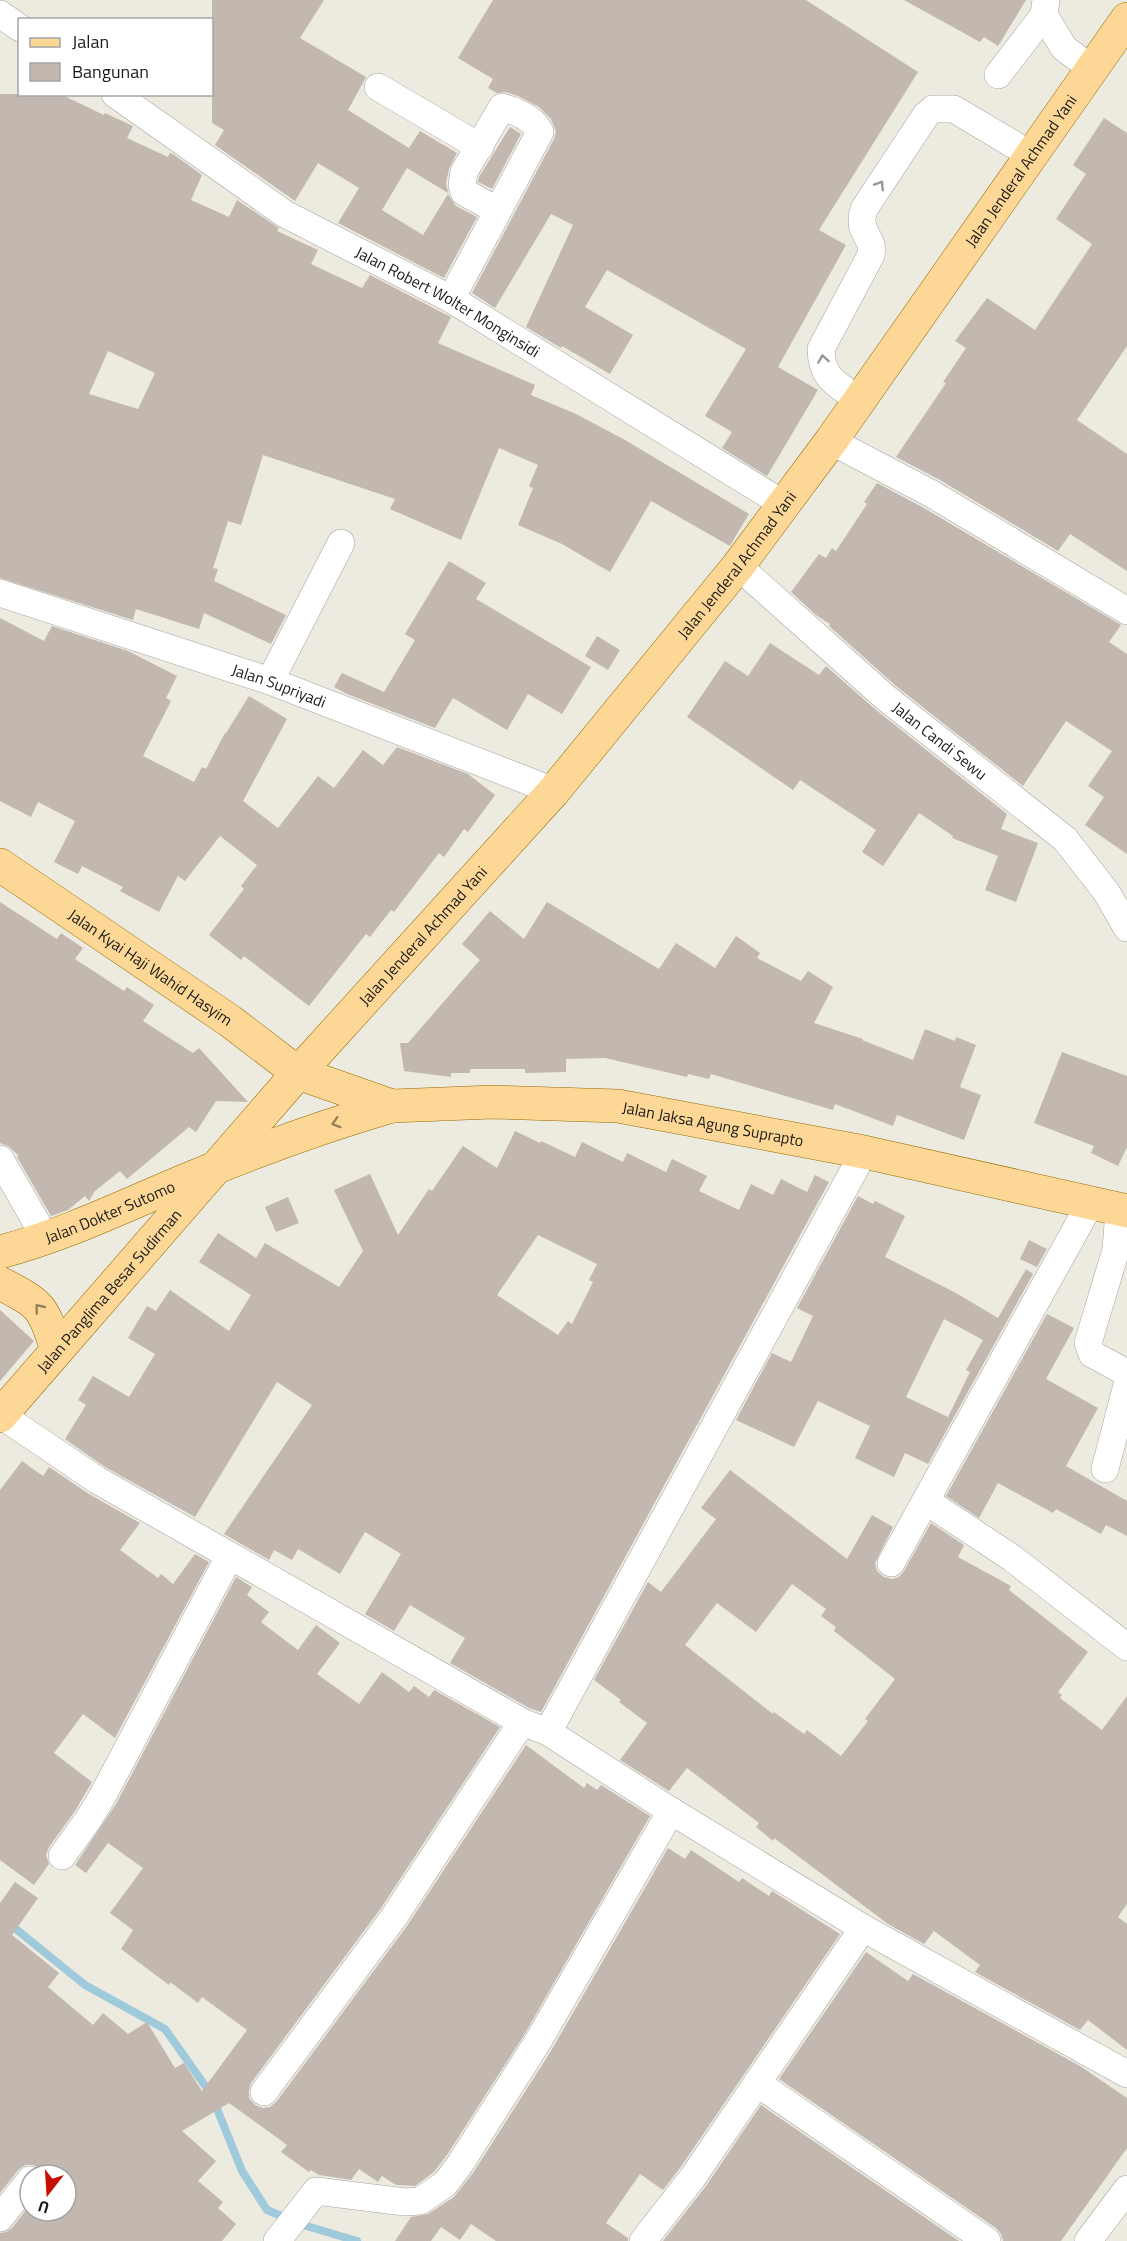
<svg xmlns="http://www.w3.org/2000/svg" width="1127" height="2241" font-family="'Titillium Web',sans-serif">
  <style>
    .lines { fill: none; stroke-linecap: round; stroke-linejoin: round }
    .stream { stroke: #9fcadc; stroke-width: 8 }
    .building { fill: #c2b8b0; fill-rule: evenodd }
    .minor-casing { stroke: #a2a2a2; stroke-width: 28 }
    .major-casing { stroke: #926c00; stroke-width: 34 }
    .minor { stroke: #fff; stroke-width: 27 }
    .major { stroke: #fdd795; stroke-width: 33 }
    .oneway { stroke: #989898 }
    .oneway2 { stroke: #97825e }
    .labels { text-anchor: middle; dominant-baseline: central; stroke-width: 5; stroke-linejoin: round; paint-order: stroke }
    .street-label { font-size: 16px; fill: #1b1b1b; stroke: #fff }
  </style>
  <rect width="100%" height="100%" fill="#edeae0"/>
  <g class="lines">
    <path class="stream" d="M0,1916L85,1985L165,2029L211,2094L242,2171L267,2210L300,2224L357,2241"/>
  </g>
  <path class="building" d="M212,0H324L300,38L366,77L348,110L409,148L420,131L457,153L449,169L446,183L448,193L407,168L382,210L423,235L448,194L456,206L477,217L444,278L338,223L359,188L318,163L295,201L215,145L224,130L212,123Z
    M493,0H806L918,72L819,230L846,245L778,367L818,390L767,476L722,448L732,432L705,416L746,349L607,270L585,307L633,335L610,374L562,346L561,348L526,327L573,225L551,214L495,308L472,293L554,139L556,132L551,119L539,107L518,96L506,92L497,93L488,88L493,79L458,58Z
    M904,0H1026L998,46L984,37L980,42Z
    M0,94H60L104,115L105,113L133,126L127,138L168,157L170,153L173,154L202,175L191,200L229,217L237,200L279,228L277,231L318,250L311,264L362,288L370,275L443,313L451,317L438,343L535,385L531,395L576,414L625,440L749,514L731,544L730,546L651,501L610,572L562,544L518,525L533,488L529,486L538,465L499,448L461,540L390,509L395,499L263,455L241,525L228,521L213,568L218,569L214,581L286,615L271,644L204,613L199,629L136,609L133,620L0,578ZM108,351L155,373L138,409L89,394Z
    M1104,118L1127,133V346L1077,420L1127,454V571L1070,534L1058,551L940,480L896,457L946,383L943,382L966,348L955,341L987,298L1035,330L1092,244L1056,219L1086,174L1073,165Z
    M510,127L521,134L492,189L478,182L479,177Z
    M877,483L924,508L1121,625L1109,642L1127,654V854L1085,825L1104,797L1088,786L1112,751L1066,721L1023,786L896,686L829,626L830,624L816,615L791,592L819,554L826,558L832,548L836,551L867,504L864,502Z
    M449,561L486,583L476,599L591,667L562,714L528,694L507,730L453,698L435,728L347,694L334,687L342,673L384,692L415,640L405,634Z
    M0,618L44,641L52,626L128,651L177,676L166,698L171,701L143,756L194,782L202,767L206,769L225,733H226L249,696L287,719L243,801L278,828L318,776L334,788L363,750L383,765L397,747L468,774L495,795L468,832L464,829L444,857L439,853L394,912L391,910L370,937L366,934L309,1006L244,956L241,960L209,935L244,889L241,886L257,865L220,836L185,881L178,876L159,912L120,891L123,887L82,866L78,874L54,862L75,821L38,802L31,817L0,801Z
    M597,636L620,650L608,670L585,656Z
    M770,643L819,675L826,666L876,710L1007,814L1001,829L1038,843L1016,902L985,890L998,856L952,838L953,836L919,813L883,866L862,852L876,830L800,780L793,790L687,717L725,661L748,676Z
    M0,902L57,939L61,933L83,948L75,959L124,991L127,987L154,1005L143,1021L193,1053L199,1048L248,1102L216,1101L196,1132L189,1127L127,1179L120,1171L95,1191L89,1201L85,1196L68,1210L51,1216L17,1157L19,1156L8,1146L0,1143Z
    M547,902L659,969L676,943L715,968L736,936L760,953L757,958L801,981L808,971L833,987L814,1023L863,1039L862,1040L913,1060L925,1029L955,1041L956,1037L976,1045L960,1087L981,1095L964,1140L897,1115L893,1126L835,1104L833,1110L711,1074L709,1079L688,1074L687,1077L605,1058L566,1059V1072L525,1073V1069H470V1073H451V1077L404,1071L400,1043H408L480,960L462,944L490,911L524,939Z
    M1062,1052L1127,1076V1147L1118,1166L1091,1153L1094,1146L1034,1123Z
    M515,1131L540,1143L541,1141L575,1157L582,1142L623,1162L627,1153L666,1172L672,1159L707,1176L699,1191L739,1210L751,1184L773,1195L781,1179L807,1192L815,1175L829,1182L541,1712L529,1708L450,1663L465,1638L410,1605L394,1631L365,1614L401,1554L365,1532L340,1574L298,1549L292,1560L274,1550L269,1560L224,1534L312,1405L277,1382L195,1517L105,1467L65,1439L86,1405L78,1400L93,1376L129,1397L155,1354L128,1338L147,1306L156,1311L170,1290L229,1331L251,1295L199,1262L218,1233L256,1258L265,1243L339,1287L363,1251L334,1190L370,1174L398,1235L429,1189L432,1191L463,1146L497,1168ZM538,1235L597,1264L589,1280L593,1282L572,1324L568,1321L558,1335L497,1295Z
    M858,1196L873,1204L875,1201L905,1216L885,1257L956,1293L998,1318L1026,1269L1033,1274L928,1464L905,1453L894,1477L855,1458L870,1426L818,1401L794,1447L736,1420L772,1353L791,1362L813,1316L797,1308ZM944,1319L983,1340L966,1370L970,1372L948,1417L906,1397Z
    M288,1197L299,1223L276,1232L265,1207Z
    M1029,1240L1047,1249L1037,1267L1020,1259Z
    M0,1310L34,1341L0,1381Z
    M1047,1314L1074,1328L1046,1379L1098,1408L1066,1466L1127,1501V1536L1106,1525L1101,1534L1056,1509L1053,1513L998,1483L979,1518L946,1496Z
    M22,1461L43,1476L49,1467L89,1494L140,1523L120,1550L158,1578L161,1574L173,1584L195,1554L209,1562L115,1738L83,1714L54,1753L92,1782L75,1811L49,1847L46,1855L49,1864L34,1885L0,1860V1490Z
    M730,1470L847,1559L872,1515L893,1527L875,1563L877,1571L884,1577L892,1579L899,1577L904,1571L931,1523L964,1545L958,1557L1011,1586L1009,1590L1088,1652L1058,1692L1062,1695L1060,1698L1102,1730L1127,1696V1904L1118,1917L1127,1924V2050L1088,2020L1080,2030L975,1972L980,1965L934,1931L924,1944L888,1924L774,1838L773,1841L756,1827L759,1823L687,1768L669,1791L620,1760L647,1723L619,1702L621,1700L594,1680L648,1582L661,1592L716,1519L701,1508ZM792,1584L826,1609L821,1616L836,1627L834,1631L895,1679L865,1719L868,1721L841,1756L807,1730L804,1734L774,1712L773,1714L685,1645L717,1603L756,1632Z
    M236,1577L252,1587L247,1595L269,1612L261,1622L298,1650L316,1625L340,1643L317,1674L359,1704L382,1672L409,1692L414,1686L429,1697L434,1690L500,1727L381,1908L251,2083L249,2090V2098L255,2105L263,2108L270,2107L277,2101L407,1926L526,1745L584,1788L587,1783L597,1790L601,1785L650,1816L524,2035L447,2155L434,2172L415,2186L396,2185L382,2176L378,2182L359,2169L351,2180L319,2175L311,2170L309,2172L281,2152L287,2145L229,2103L182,2131L216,2161L198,2181L223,2202L218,2208L236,2224L222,2241H0V2233L6,2232L12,2228L30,2205V2211H66V2175H45L40,2168L33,2165H25L18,2170L0,2193V1903L15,1882L38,1898L12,1935L59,1973L48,1987L93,2025L103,2013L128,2034L147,2022L175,2068L184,2063L202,2091L247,2030L202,1997L198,2003L170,1982L169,1985L121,1949L133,1930L110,1913L143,1868L108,1843L86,1873L75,1865L116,1804Z
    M668,1848L685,1859L691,1850L739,1882L742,1878L769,1896L772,1891L840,1934L680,2168L663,2190L640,2174L606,2223L628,2238V2241H496L471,2224L460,2240L441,2227L431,2241H395L411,2217L428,2214L454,2197L473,2173L551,2051Z
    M866,1952L908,1981L913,1974L1080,2066L1127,2098V2148L1061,2241H1003L1001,2234L996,2228L779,2079Z
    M761,2105L959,2241H663L706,2186Z"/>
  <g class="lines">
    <defs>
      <g id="minor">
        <path d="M1046,0L1044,15L1064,48L1092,69"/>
        <path d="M0,14L20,28"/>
        <path d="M998,75L1044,15"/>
        <path d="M378,87L480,147"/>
        <path id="s1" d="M115,94L285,214L451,299L785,505"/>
        <path d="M451,299L540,132C534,119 516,111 502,107L464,172L462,185L464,192L498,211"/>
        <path d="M859,400C836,383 822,380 821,349L871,255C875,235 856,235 864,209L926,115L933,109H954L1031,155"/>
        <path d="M831,441L932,494L1127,611"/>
        <path id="s2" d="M738,566L886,698L1065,839L1107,893L1127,928"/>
        <path id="s3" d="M0,593L270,681L554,791"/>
        <path d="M270,681L341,543"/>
        <path d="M0,1159L46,1239"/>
        <path d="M1119,1210L1116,1250L1088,1343L1092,1354L1127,1373"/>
        <path d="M1,1415L97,1480L522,1722L548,1732L671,1811L863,1928L1127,2074"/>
        <path d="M1105,1469L1127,1385"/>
        <path d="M926,1501L1012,1558L1127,1647"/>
        <path d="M891,1563L1090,1204"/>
        <path d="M548,1732L864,1152"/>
        <path d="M62,1856L88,1820L102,1797L229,1557"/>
        <path d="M757,2083L987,2241"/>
        <path d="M264,2092L394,1917L522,1722"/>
        <path d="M0,2218L30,2180"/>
        <path d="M277,2241L316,2191L405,2202L420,2201L445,2184L460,2164L537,2043L671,1811"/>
        <path d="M643,2241L693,2177L863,1928"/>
        <path d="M1088,2241L1127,2189"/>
      </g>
      <g id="major">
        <path id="s4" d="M0,865L230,1021L298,1073L392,1106L493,1102L618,1106L864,1152L1127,1211"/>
        <path id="s5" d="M0,1252C66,1235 128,1204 191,1178C257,1150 324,1126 392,1106"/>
        <path d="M0,1283C42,1305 42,1305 57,1350"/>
        <path id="s6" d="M0,1416L298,1073L554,791L738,566L831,441L1127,19"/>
      </g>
    </defs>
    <use href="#minor" class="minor-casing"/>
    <use href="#major" class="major-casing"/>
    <use href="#minor" class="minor"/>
    <use href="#major" class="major"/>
  </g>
  <defs><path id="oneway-chevron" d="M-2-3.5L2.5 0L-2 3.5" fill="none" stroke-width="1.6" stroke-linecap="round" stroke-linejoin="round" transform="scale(1.5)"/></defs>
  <g class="oneway">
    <use href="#oneway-chevron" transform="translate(880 185) rotate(-57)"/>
    <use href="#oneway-chevron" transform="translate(823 359) rotate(-99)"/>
  </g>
  <g class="oneway2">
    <use href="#oneway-chevron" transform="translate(336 1123) rotate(163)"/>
    <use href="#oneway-chevron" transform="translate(39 1308) rotate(-129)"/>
  </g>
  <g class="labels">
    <g class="street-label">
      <text stroke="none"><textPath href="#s6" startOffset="1612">Jalan Jenderal Achmad Yani</textPath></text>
      <text stroke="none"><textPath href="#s1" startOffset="393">Jalan Robert Wolter Monginsidi</textPath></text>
      <text stroke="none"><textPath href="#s6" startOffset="1126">Jalan Jenderal Achmad Yani</textPath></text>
      <text stroke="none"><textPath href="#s3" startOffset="294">Jalan Supriyadi</textPath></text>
      <text stroke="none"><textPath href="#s2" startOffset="267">Jalan Candi Sewu</textPath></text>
      <text stroke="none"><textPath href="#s6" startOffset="640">Jalan Jenderal Achmad Yani</textPath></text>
      <text stroke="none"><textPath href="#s4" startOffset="182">Jalan Kyai Haji Wahid Hasyim</textPath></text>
      <text stroke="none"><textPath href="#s4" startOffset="786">Jalan Jaksa Agung Suprapto</textPath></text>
      <text stroke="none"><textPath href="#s5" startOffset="117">Jalan Dokter Sutomo</textPath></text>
      <text stroke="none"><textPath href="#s6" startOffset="166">Jalan Panglima Besar Sudirman</textPath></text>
    </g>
  </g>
  <rect x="18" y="18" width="195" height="78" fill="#ffffff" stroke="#a4a4a4" stroke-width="1.5"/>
  <rect x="30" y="38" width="30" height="9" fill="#fdd795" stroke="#a4a4a4" stroke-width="1.5"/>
  <text x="72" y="48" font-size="18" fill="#1b1b1b">Jalan</text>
  <rect x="30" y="63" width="30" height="18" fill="#c2b8b0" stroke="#a4a4a4" stroke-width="1.5"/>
  <text x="72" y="78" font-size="18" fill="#1b1b1b">Bangunan</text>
  <g transform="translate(48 2193) rotate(197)"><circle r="28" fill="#ffffff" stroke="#a4a4a4" stroke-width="1.5"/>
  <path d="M0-4.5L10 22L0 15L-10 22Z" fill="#c60d00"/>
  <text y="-9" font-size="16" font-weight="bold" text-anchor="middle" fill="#1b1b1b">U</text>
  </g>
</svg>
